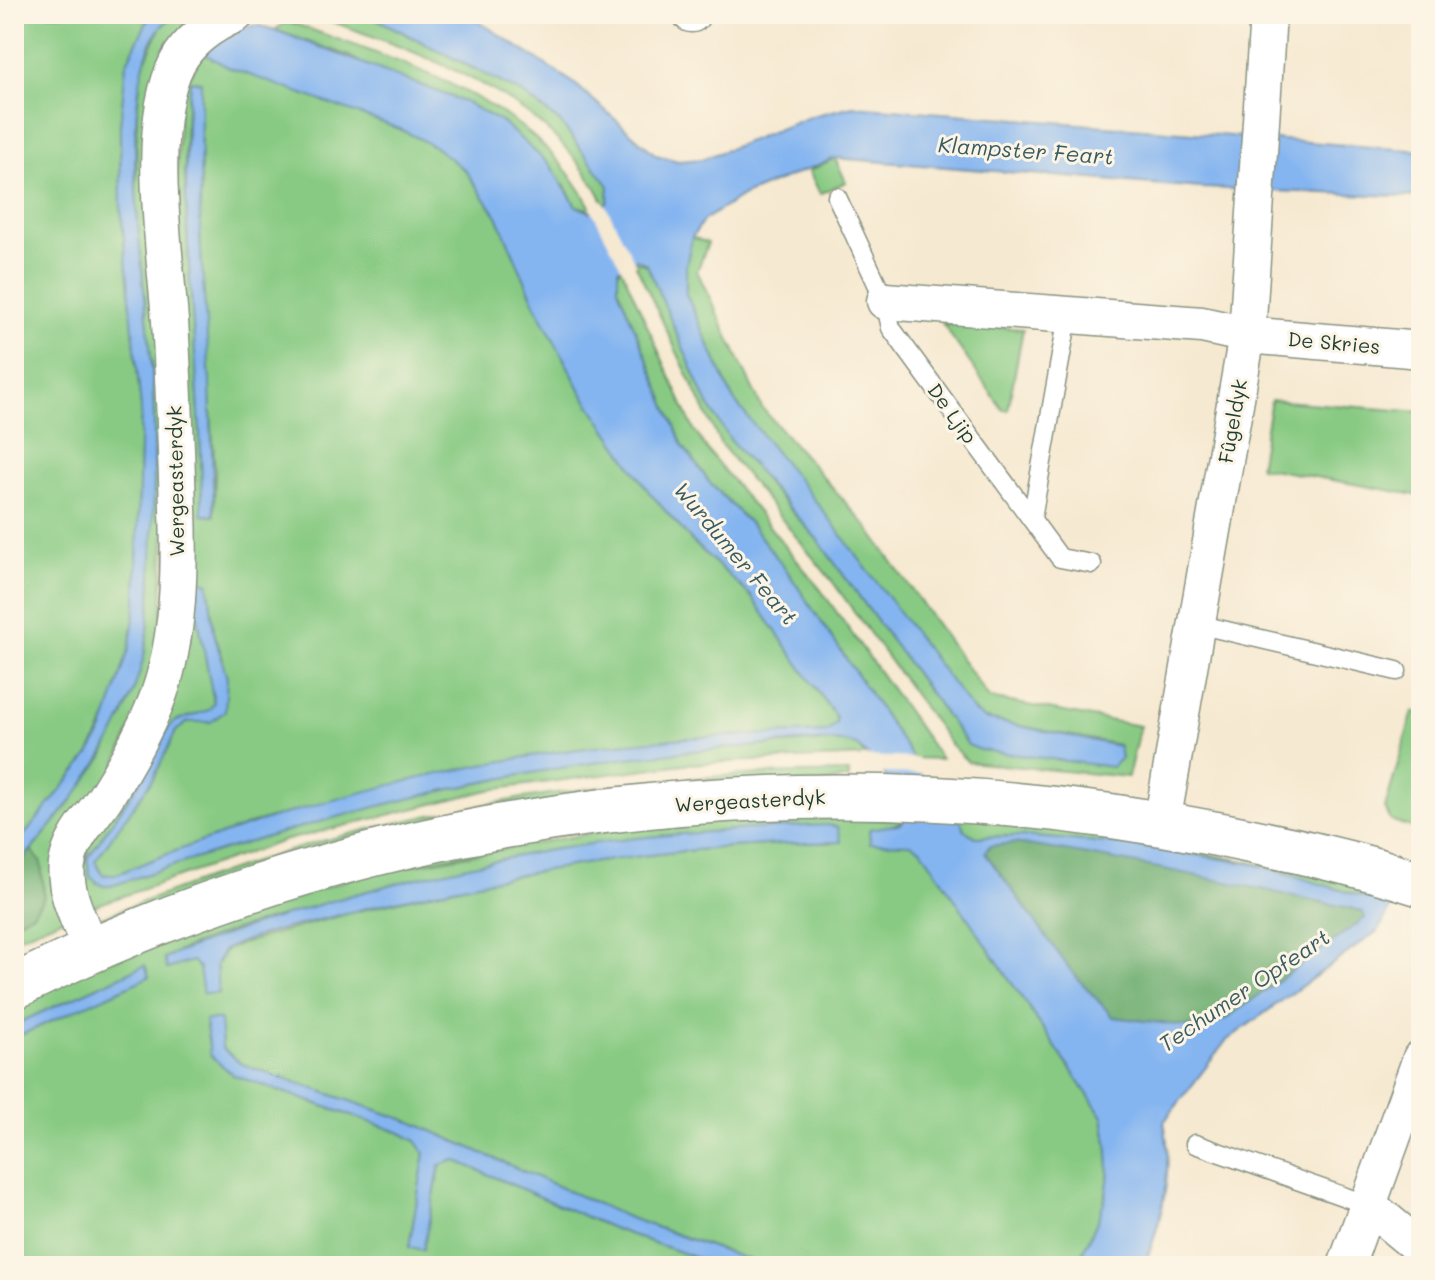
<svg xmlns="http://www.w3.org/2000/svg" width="1435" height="1280" font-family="Mali,sans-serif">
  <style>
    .green { fill: #88ca83; stroke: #54845c; stroke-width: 2; fill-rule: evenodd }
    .forest { fill: #6eae71; stroke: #467652; stroke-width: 2 }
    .water { fill: #85b5f0; stroke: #527992; stroke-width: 2; fill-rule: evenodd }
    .pier { fill: #f6e9d1 }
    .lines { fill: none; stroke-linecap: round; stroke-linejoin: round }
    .service-casing { stroke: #8a9382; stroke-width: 21 }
    .minor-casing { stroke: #8a9382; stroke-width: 39 }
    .tertiary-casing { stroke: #8a9382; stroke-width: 47 }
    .service { stroke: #fff; stroke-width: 18 }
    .minor { stroke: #fff; stroke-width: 36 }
    .tertiary { stroke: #fff; stroke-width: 44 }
    .labels { text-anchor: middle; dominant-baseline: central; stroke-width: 6; stroke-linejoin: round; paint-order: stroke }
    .street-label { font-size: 20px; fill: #1f3d34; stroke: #fcf5e5 }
    .water-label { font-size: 22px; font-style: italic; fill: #385b63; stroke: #fcf5e5 }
  </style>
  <rect width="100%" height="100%" fill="#fcf5e5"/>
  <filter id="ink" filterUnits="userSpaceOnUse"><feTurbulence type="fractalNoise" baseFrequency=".0125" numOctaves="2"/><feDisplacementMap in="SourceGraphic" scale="16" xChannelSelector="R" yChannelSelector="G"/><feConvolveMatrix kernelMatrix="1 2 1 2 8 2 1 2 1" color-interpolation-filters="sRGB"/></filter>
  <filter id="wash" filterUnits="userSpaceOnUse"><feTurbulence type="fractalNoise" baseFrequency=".006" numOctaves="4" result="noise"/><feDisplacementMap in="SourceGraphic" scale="32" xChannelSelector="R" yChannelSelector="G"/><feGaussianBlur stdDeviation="1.8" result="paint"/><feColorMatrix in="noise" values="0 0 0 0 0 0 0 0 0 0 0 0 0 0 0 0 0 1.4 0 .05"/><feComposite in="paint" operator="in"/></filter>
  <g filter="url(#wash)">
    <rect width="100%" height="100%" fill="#f6e9d1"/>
    <path class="green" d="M14,14H151L126,64L120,127L121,209L141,408L136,607L129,649L114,703L89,755L14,848Z
      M311,14H367L522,93L561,123L609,186L608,202L605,204C547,91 422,55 311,14Z
      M172,17H181L188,25L183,29L168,373L161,658L117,762L66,917L14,939V922L33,913L44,897L41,863L32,850L103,757L129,703L153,533L152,368L136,206L137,117L141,70L160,28Z
      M285,23H293C403,64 535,98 592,210L576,206L565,186L349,56L275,30Z
      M203,53L400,129L432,145L465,170L497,216L537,308L582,393L649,492L691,540L751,596L836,717V724L826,732L672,739L347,797L253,823L117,874L103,875L95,861L154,777L176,731L188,722H211L223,659L214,632L208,582L199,620L214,703L209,710L176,721L169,727L141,780L87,859L96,883C221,848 345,809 472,781C567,761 665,752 762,746C779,745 847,736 858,746C861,749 862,753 865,756L684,764L489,790L283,841L88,908L74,871L166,698L172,107ZM191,81L201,82L200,237L215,475L214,516L202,515C203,419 191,323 187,227C185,179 182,129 191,81Z
      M835,158L846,182L820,194L809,171Z
      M692,237L708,243L697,271L762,408L868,528L989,698L1140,726L1128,777L968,762L951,745L832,581L720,443L634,261L647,265L766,483L817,539L968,745H1119L985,719L974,712L733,399L686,294V265Z
      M621,267L693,428L708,451L821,590L941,759L913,758L787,571L752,526L710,483L683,446L618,288L616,277Z
      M942,323L1023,329L1008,410H1003Z
      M1271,400L1421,412V496L1259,467Z
      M1413,712L1421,714V830L1391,821L1385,808Z
      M849,772V778L119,922L102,917C176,890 250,861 326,840C497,794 671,773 849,772Z
      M956,812L1039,820L1395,891L1391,905L1253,864L1132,845L1021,836L976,837L965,831Z
      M676,818L904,819L892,826L921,849L1103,1117C1116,1189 1107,1202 1076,1266H766L627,1217L414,1123L242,1064L222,1048L219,1020H206L233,1075L399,1132L416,1141L425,1153L409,1247L423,1249L440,1165L455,1160L612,1228L719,1266H14V1038L149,976L145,965L14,1025V1004L96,965L364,874ZM738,830L840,842C621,846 436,885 227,948L216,965L218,993L203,994L199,968L192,960L167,969L164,958C219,931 284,915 343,900C476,865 600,842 738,830Z"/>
    <path class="forest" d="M1014,843C1129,860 1241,885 1355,909L1363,912L1366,918L1226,1019L1200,1028L1113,1017L1072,972L985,853L989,846Z
      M32,850L41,863L44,897L33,913L14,922V869Z"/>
    <path class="water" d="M151,14H217L231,30L258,25L275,30L465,102L503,123L550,165L576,206L590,212L608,202L609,186L561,123L522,93L367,14H467L574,83L656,155L678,161L703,159L812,116L853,106L1421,151V197L1201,188L835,158L744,195L704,220L692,237L686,265V294L733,399L818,504L974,712L985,719L1119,746L1121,758L1112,767L980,750L968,745L817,539L731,441L707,403L647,265L637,259L618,269V288L683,446L710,483L752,526L787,571L913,758L926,785L956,812L965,831L976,837L1021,836L1132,845L1254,864L1391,905L1379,930L1226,1041L1164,1122C1174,1171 1162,1221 1144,1266H1076C1107,1202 1116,1189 1103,1117L921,849L911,844L870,843L869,829L900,824L904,819L884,773L857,745C828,736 775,745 743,747C521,761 321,816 111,886H103L90,877L87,859L141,780L169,727L176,721L209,710L214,703L196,608L198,581L208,582L214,632L227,678L225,711L211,722H188L176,731L154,777L95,861L103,875L117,874C286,804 491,752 674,739C725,735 775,734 826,732L836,724V717L751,596L691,540L649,492L582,393L537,308L497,216L465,170L432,145L400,129L230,68L203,53L181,17H172C106,58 148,301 152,370C156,432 154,496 152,558C150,592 151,627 143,660C122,743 70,807 14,869V848L89,755L103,730L129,649L136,606L141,408L121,209L120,127L126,64ZM1014,843C1129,860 1241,885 1355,909L1363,912L1365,918L1226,1019L1200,1028L1113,1017L1072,972L985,853L989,846Z
      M190,81L201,82L200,237L210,382L214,516L202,515C203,370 176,226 190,81Z
      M828,825L838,827L841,842C666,845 512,871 343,914C314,922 244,936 222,952L216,965L218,993L203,994L199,968L192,961L167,969L164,958C302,903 480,856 628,839C694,832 761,828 828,825Z
      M145,965L149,977L14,1038V1025Z
      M205,1020H220L222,1048L242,1064L414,1123L627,1217L765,1266H719L612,1228L455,1160L440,1165L423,1250L409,1247L425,1153L416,1141L399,1132L233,1075L210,1055Z"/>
    <path class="pier" d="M603,200L636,264L623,271L590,207Z
      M860,756L918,758L924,774L877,773Z"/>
  </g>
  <g filter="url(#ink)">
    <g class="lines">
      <defs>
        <path id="service" d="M837,197L885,301L891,328L1060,558L1092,564
          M1032,518L1068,316
          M1197,624L1397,671
          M1195,1144L1368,1205"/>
        <path id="minor" d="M691,14H692
          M885,301L1202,325L1247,335L1421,350
          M1162,823L1247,335L1268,14
          M91,950C81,924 63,892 67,864C71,837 92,818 106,796C126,764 146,730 159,694C179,638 180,568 178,508C176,446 174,383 170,321C165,251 145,124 177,63C189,40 213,24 236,14
          M1368,1205L1421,1249
          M1346,1266L1421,1058"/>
        <path id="tertiary" d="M14,987C385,802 812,754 1217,834C1285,848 1355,862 1421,884"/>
      </defs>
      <use href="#service" class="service-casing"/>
      <use href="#minor" class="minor-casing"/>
      <use href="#tertiary" class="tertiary-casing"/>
      <use href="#service" class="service"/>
      <use href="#minor" class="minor"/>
      <use href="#tertiary" class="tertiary"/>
    </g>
  </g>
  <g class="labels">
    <g class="street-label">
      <text transform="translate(1334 342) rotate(5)">De Skries</text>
      <text transform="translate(953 413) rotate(54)">De Ljip</text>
      <text transform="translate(1232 421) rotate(-80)">Fûgeldyk</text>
      <text transform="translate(175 481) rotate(-91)">Wergeasterdyk</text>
      <text transform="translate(750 800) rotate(-3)">Wergeasterdyk</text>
    </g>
    <g class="water-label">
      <text transform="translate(1026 150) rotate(4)">Klampster Feart</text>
      <text transform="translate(736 553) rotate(50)">Wurdumer Feart</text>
      <text transform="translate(1244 990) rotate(-34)">Techumer Opfeart</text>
    </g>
  </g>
  <rect width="1435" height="1280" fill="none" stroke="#fcf5e5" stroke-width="48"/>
</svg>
